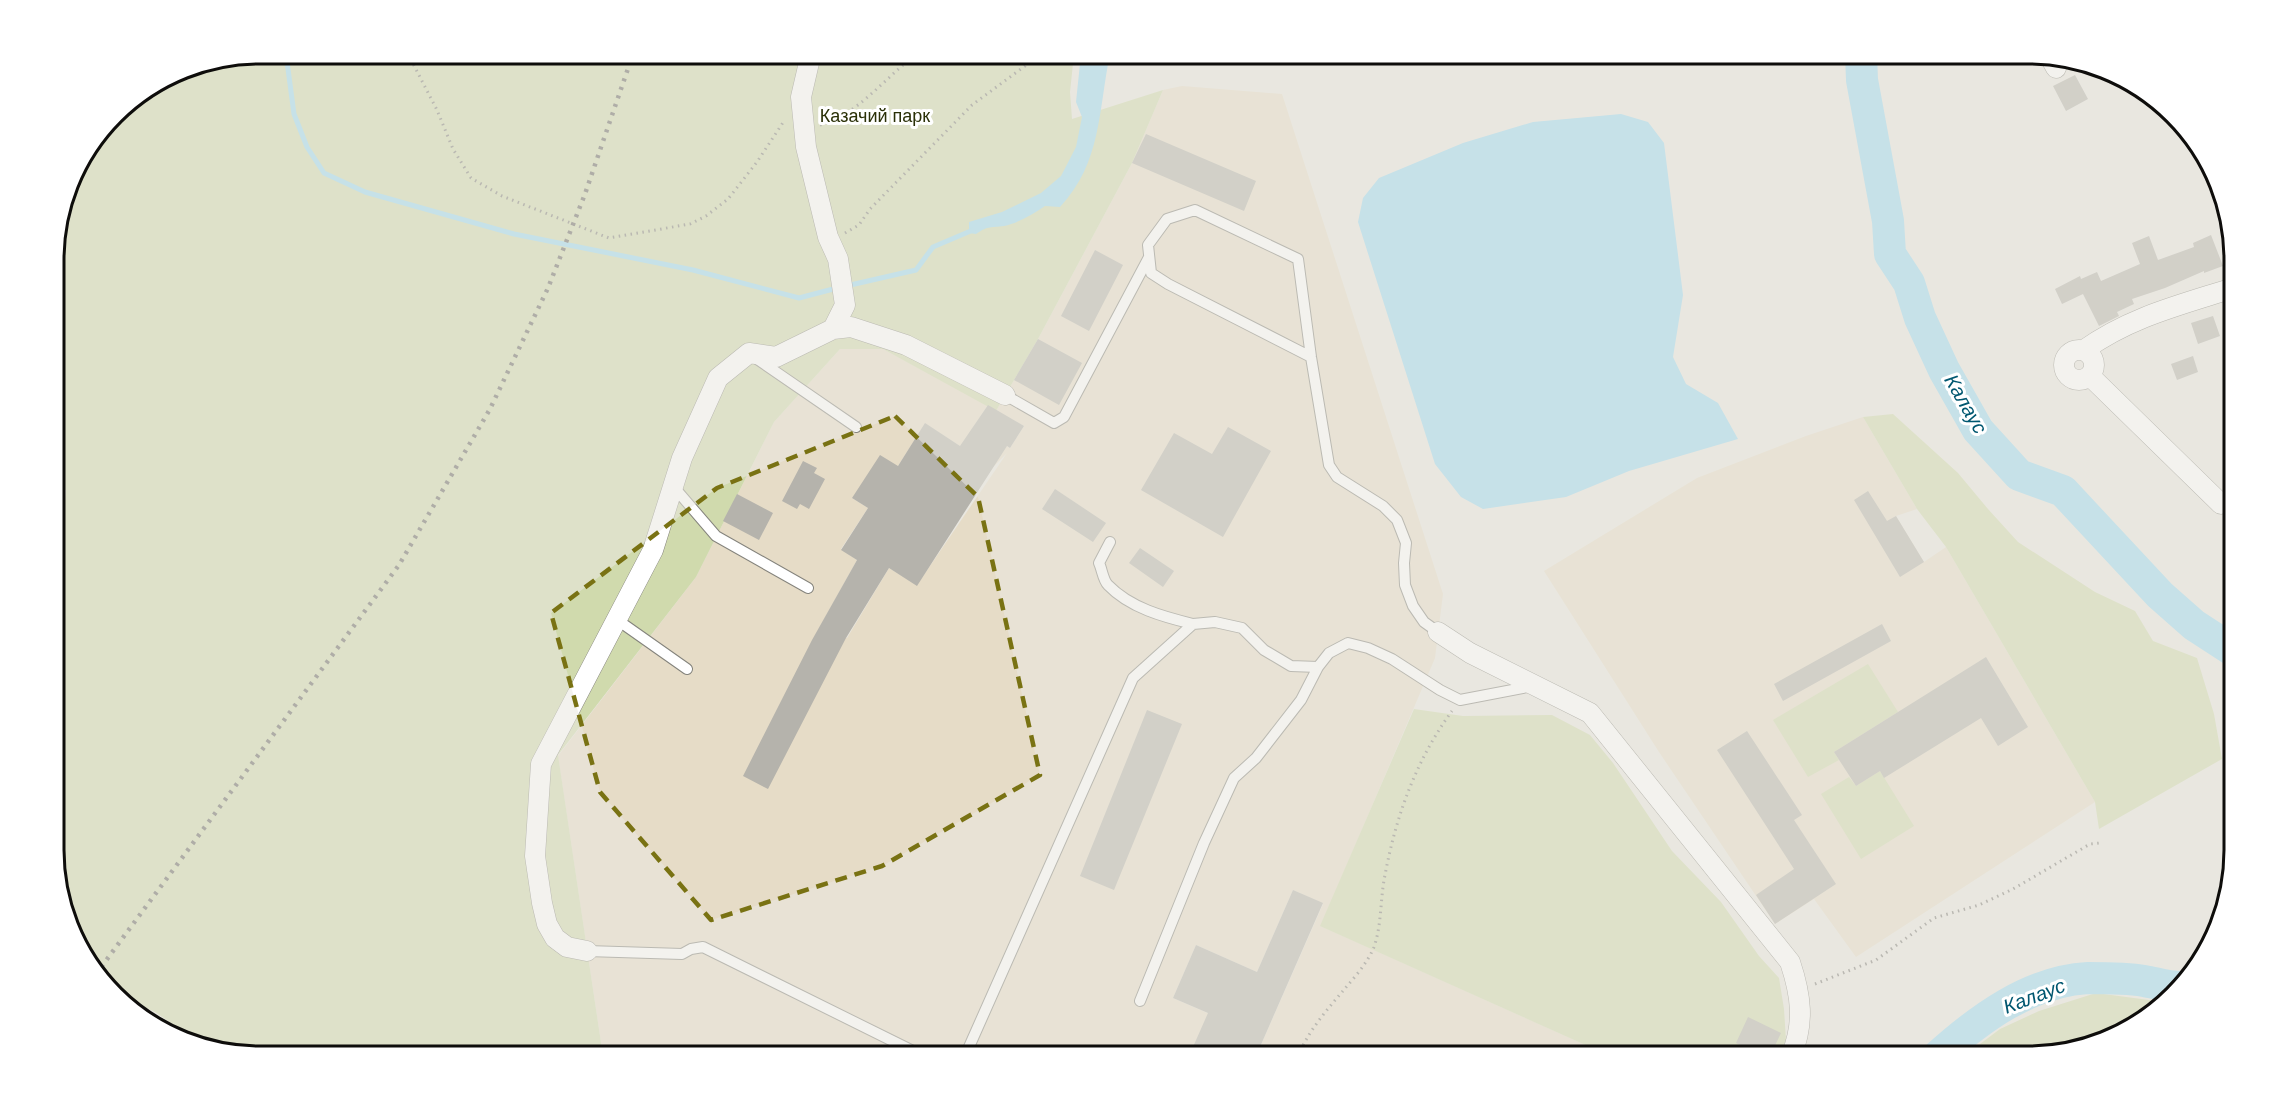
<svg xmlns="http://www.w3.org/2000/svg" width="2289" height="1110" font-family="Helvetica,sans-serif">
  <style>
    .industrial { fill: #e6dcc7; fill-rule: evenodd }
    .green { fill: #d0daad }
    .water { fill: #9bd9f2 }
    .lines { fill: none; stroke-linecap: round; stroke-linejoin: round }
    .stream { stroke: #9bd9f2; stroke-width: 5 }
    .river { stroke: #9bd9f2; stroke-width: 32 }
    .building { fill: #b5b3ac }
    .service-casing { stroke: #84837c; stroke-width: 12 }
    .minor-casing { stroke: #84837c; stroke-width: 21 }
    .path { stroke: #817f7a; stroke-width: 3; stroke-dasharray: 1.5 4.5; stroke-linecap: butt }
    .service { stroke: #fff; stroke-width: 10 }
    .minor { stroke: #fff; stroke-width: 20 }
    .rail { stroke: #686662; stroke-width: 4.5; stroke-dasharray: 3 6; stroke-linecap: butt }
    .marked { fill: none; stroke: #797213; stroke-width: 4.5; stroke-dasharray: 12 8; stroke-linejoin: round }
    .labels { text-anchor: middle; dominant-baseline: central; stroke-width: 6; stroke-linejoin: round; paint-order: stroke }
    .park-label { font-size: 18px; fill: #2a3007; stroke: #fff }
    .water-label { font-size: 20px; font-style: italic; fill: #005770; stroke: #fff }
    .rim { fill: none; stroke: #0e0d0b; stroke-width: 3 }
  </style>
  <rect width="100%" height="100%" fill="#e9e7e0"/>
  <path class="industrial" d="M1182,86L1282,94L1443,594L1435,658L1321,926L1610,1056H1256L1323,904L1293,890L1257,972L1196,945L1173,998L1235,1025L1194,1056H603L558,756L696,577L774,422L840,349H883L988,405L974,426L1010,448L1024,426L996,411L1038,339L1132,163L1163,90ZM925,424L993,467L1007,453L917,585L889,568L847,638L821,625L857,560L841,549L868,508L852,498L898,466Z
    M1863,417L1917,509L1896,516L1924,562L1946,547L2095,802L1856,957L1814,899L1775,924L1659,752L1544,571L1697,478L1806,436Z"/>
  <path class="green" d="M261,54H1074L1070,92L1072,119L1163,90L1132,163L1038,339L996,411L883,349H840L774,422L696,577L558,755L603,1056H261L201,1044L155,1012L131,1001L97,975L56,877L55,604L66,490L55,489L54,247L75,169L124,106L182,70Z
    M1893,414L1958,473L1988,509L2018,542L2095,592L2135,611L2153,641L2197,658L2214,714L2222,759L2099,829L2095,802L1946,547L1917,509L1863,417Z
    M1868,664L1898,712L1834,752L1839,760L1808,777L1773,720Z
    M1414,709L1463,716L1552,715L1590,735L1613,763L1672,851L1721,902L1759,956L1779,978L1784,1009L1786,1040L1779,1056H1610L1320,926Z
    M1880,771L1914,826L1861,859L1821,794L1849,777L1856,786Z
    M2096,993L2164,1002L2143,1021L2041,1056H1964L2000,1029L2039,1011Z"/>
  <path class="water" d="M1081,54H1110C1098,111 1102,162 1060,207L1045,206C1033,214 1019,223 1004,226C991,228 989,225 976,234L969,233V222L1002,212L1041,193L1061,176L1076,147L1082,117L1076,102Z
    M1621,114L1648,122L1664,143L1683,295L1673,357L1686,384L1718,403L1738,439L1629,471L1566,497L1483,509L1461,497L1435,464L1358,222L1363,198L1379,178L1463,143L1533,122Z"/>
  <g class="lines">
    <path class="stream" d="M286,54L294,114L307,147L324,173L365,192L514,234L693,270L799,298L837,288
      M846,286L916,270L933,247L973,230"/>
    <path class="river" d="M1861,54L1862,80L1888,221L1890,254L1909,283L1920,318L1944,370L1978,430L2019,475L2063,491L2160,595L2194,625L2234,651
      M1938,1056C1979,1019 2030,981 2088,978C2104,978 2127,978 2144,981C2156,983 2168,987 2180,987"/>
  </g>
  <path class="building" d="M2075,75L2088,99L2066,111L2053,86Z
    M1146,134L1256,181L1244,211L1132,163Z
    M2211,235L2223,266L2204,273V271L2165,288L2132,299L2134,304L2117,312L2119,316L2099,326L2083,294L2062,304L2055,289L2080,276L2081,279L2097,272L2101,281L2140,264L2132,243L2149,236L2158,260L2194,247L2193,243Z
    M1095,250L1123,265L1089,331L1061,316Z
    M2213,316L2220,336L2198,344L2191,323Z
    M1038,339L1082,363L1059,405L1014,380Z
    M2193,356L2198,372L2177,380L2171,364Z
    M988,405L1024,426L1010,448L1007,446L917,586L889,568L846,638L768,789L743,776L812,640L857,560L841,550L868,508L852,498L880,455L898,466L925,423L960,446Z
    M1228,427L1271,451L1223,537L1141,490L1174,433L1212,454Z
    M803,461L817,468L814,473L825,479L809,509L800,504L797,509L782,501Z
    M1055,489L1106,523L1093,542L1042,509Z
    M1868,491L1887,521L1896,516L1924,562L1900,577L1854,500Z
    M737,494L773,513L759,540L723,521Z
    M1140,548L1174,571L1163,587L1129,563Z
    M1882,624L1891,641L1783,701L1774,684Z
    M1986,657L2028,727L1998,746L1981,718L1884,778L1880,771L1856,786L1834,752Z
    M1147,710L1182,724L1114,890L1080,876Z
    M1747,731L1802,815L1794,820L1836,884L1775,924L1756,895L1794,869L1717,750Z
    M1293,890L1323,903L1256,1056H1189L1208,1013L1173,998L1196,945L1257,972Z
    M1748,1017L1781,1033L1770,1056H1762L1736,1043Z"/>
  <g class="lines">
    <defs>
      <path id="service" d="M1311,357L1168,284L1151,273L1148,245L1167,219L1195,210L1298,259L1311,357L1329,465L1337,477L1383,506L1397,520L1406,543L1404,563L1405,585L1413,606L1424,622L1438,632
        M757,359L856,427
        M1005,395L1054,423L1064,417L1149,257
        M673,486L716,536L808,588
        M1110,542L1099,563C1102,569 1103,580 1108,585C1130,608 1164,617 1193,624
        M616,619L687,669
        M587,951L682,954L691,949L703,947L923,1056
        M1140,1001L1204,843L1234,778L1256,758L1301,700L1318,667L1329,653L1348,643L1368,648L1392,659L1440,690L1460,700L1533,686
        M965,1056L1133,678L1193,624L1215,622L1242,628L1264,650L1291,666L1318,667
        M1517,1056L1518,1051"/>
      <path id="minor" d="M2051,59L2056,68
        M833,329L851,327L906,345L1005,395
        M2064 365a15 15 0 1 1 30 0a15 15 0 1 1-30 0Z
        M2084,350C2130,317 2180,305 2233,288
        M2090,376L2221,504
        M1438,632L1470,653L1590,713L1790,962C1801,995 1805,1023 1791,1056
        M587,951L567,947L555,938L547,924L542,903L535,856L541,764L653,550L682,458L718,378L749,353L776,357L833,329L845,305L838,259L828,237L806,147L801,97L811,54"/>
    </defs>
    <use href="#service" class="service-casing"/>
    <use href="#minor" class="minor-casing"/>
    <path class="path" d="M408,54L437,110L453,149L471,178L502,196L609,238L690,224L706,216L728,199L757,162L784,121
      M820,125C858,115 885,77 917,54
      M845,233L859,225L870,209L972,105L1025,66L1034,54
      M1815,984L1876,960L1934,918L1979,905L2013,889L2090,844L2100,843
      M1298,1056C1308,1032 1325,1012 1342,992C1353,979 1367,964 1374,947C1382,924 1380,899 1385,875C1396,816 1416,760 1452,711"/>
    <use href="#service" class="service"/>
    <use href="#minor" class="minor"/>
    <path class="rail" d="M96,974L399,565L490,409L548,288L585,194L633,54"/>
  </g>
  <path d="M0 0H2289V1110H0ZM895,416L978,497L1040,775L882,866L711,920L600,792L551,613L717,488Z" fill="#e9e7e0" fill-opacity=".55" fill-rule="evenodd"/>
  <path class="marked" d="M895,416L978,497L1040,775L882,866L711,920L600,792L551,613L717,488Z"/>
  <g class="labels">
    <g class="park-label">
      <text x="875" y="116">Казачий парк</text>
    </g>
    <g class="water-label">
      <text transform="translate(1966 404) rotate(60)">Калаус</text>
      <text transform="translate(2034 996) rotate(-21)">Калаус</text>
    </g>
  </g>
  <path d="M0 0H2289V1110H0ZM260 64H2028A196 196 0 0 1 2224 260V850A196 196 0 0 1 2028 1046H260A196 196 0 0 1 64 850V260A196 196 0 0 1 260 64Z" fill="#fff" fill-rule="evenodd"/>
  <path class="rim" d="M260 64H2028A196 196 0 0 1 2224 260V850A196 196 0 0 1 2028 1046H260A196 196 0 0 1 64 850V260A196 196 0 0 1 260 64Z"/>
</svg>
